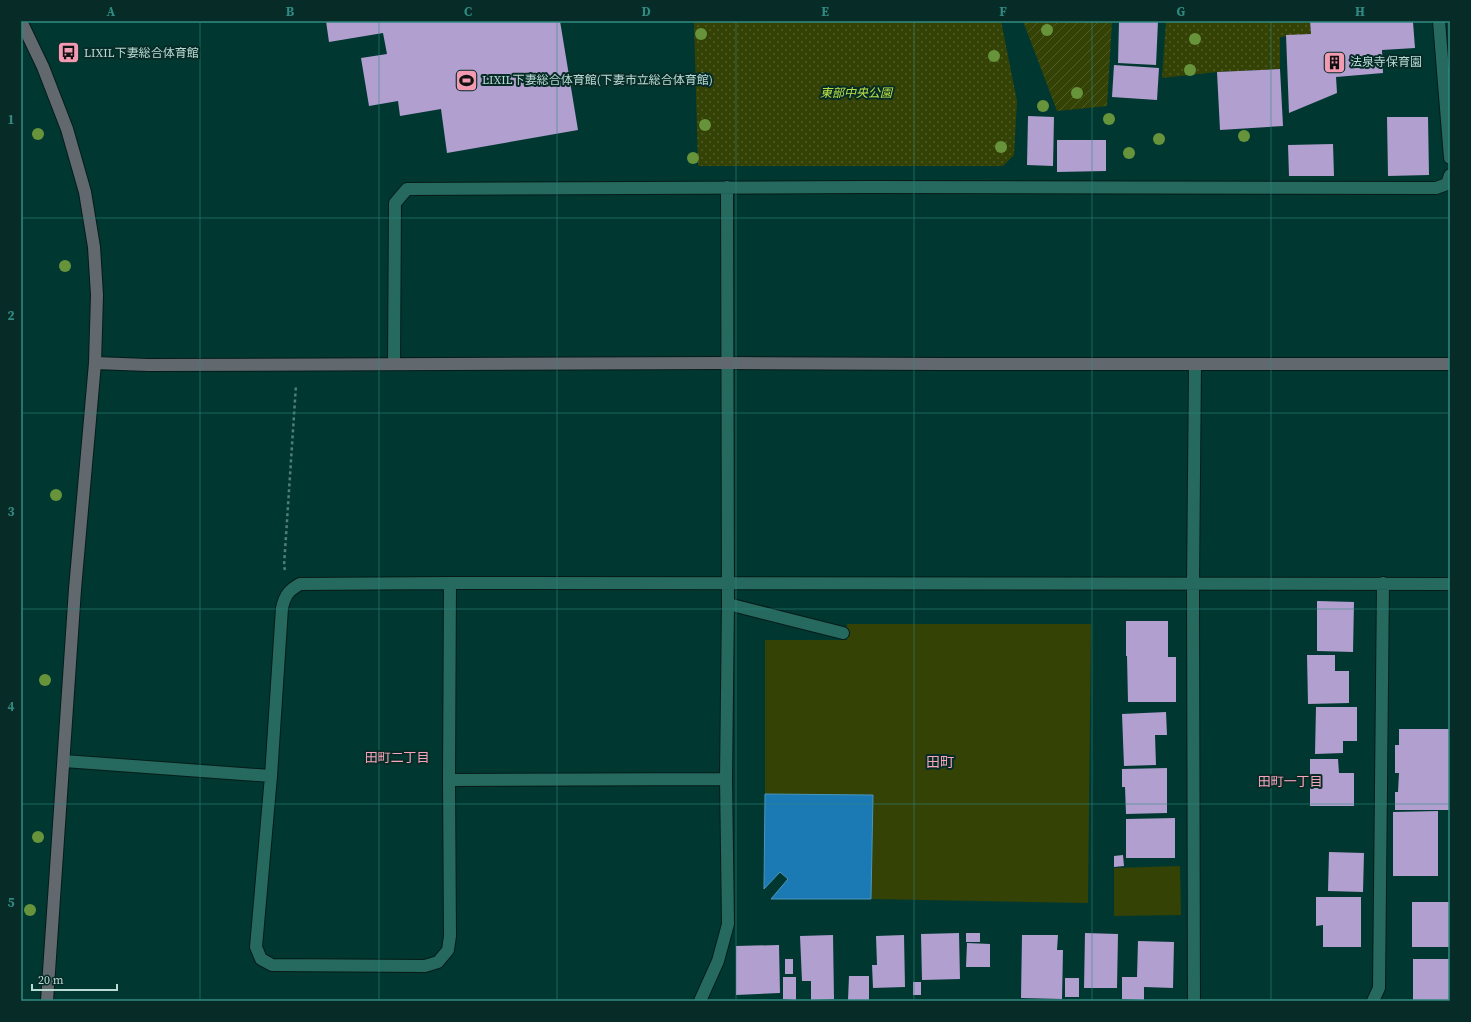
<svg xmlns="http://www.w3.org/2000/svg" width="1471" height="1022" font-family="'Source Serif 4','Noto Sans JP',serif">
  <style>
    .grass { fill: #354206 }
    .park { fill: url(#park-dots) }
    .garden { fill: url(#garden-furrows) }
    .water { fill: #1b79b3; stroke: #4b96bd }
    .building { fill: #b19fcf }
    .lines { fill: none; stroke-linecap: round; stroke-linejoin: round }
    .lane-casing { stroke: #061b18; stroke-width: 14 }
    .street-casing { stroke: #061b18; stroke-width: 14 }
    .secondary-casing { stroke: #061b18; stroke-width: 14 }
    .path { stroke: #517f78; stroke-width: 2.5; stroke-dasharray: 3 3; stroke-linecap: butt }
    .lane { stroke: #25695f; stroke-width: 12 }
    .street { stroke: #25695f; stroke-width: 12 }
    .secondary { stroke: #61696f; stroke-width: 12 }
    .tree { fill: #67943b }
    .grid { fill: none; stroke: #318a82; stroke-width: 1; stroke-opacity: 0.55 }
    .labels { text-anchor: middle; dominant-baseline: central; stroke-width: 4; stroke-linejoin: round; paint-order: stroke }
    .poi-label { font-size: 12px; fill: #badad4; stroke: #072c27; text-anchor: start }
    .park-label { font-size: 12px; font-style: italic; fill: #bbe044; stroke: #072c27 }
    .neighbourhood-label { font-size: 13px; fill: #f7a5bb; stroke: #072c27 }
    .quarter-label { font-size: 14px; fill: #f7a5bb; stroke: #072c27 }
    .neatline { fill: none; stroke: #318a82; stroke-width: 1.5 }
    .grid-label { font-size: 13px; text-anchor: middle; font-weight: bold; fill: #318a82 }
  </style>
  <defs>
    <pattern id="park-dots" width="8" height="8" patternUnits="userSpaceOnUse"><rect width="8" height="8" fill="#354206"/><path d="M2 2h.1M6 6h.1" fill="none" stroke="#505d29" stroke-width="1.8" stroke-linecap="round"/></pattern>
    <pattern id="garden-furrows" width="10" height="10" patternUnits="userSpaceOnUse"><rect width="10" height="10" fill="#354206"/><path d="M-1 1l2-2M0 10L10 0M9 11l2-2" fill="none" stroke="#505d29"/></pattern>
  </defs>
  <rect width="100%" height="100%" fill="#003831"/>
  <path class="grass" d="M847,624H1091L1088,903L871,899L873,795L765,794V640H847Z
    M1180,866L1181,915L1114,916V868Z"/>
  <path class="park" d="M694,21H1001L1017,101L1014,155L1003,166H698Z
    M1166,21H1310L1311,34L1280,37V69L1217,72L1162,78Z"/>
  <path class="garden" d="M1023,21H1112L1107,106L1057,111Z"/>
  <path class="water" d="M765,794L873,795L871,899H771L788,879L780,872L764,889Z"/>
  <path class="building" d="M326,21H560L578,130L447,153L441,109L400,116L398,101L369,106L361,58L387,54L383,33L329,42Z
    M1119,21H1158L1156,65L1118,63Z
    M1310,21L1413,22L1415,48L1382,50L1383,73L1336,77L1337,93L1289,113L1286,35L1311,34Z
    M1114,65L1159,68L1157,100L1112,97Z
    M1280,69L1283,126L1220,130L1217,72Z
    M1028,116L1054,117L1053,166L1027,165Z
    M1387,117H1428L1429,175L1388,176Z
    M1057,140H1106V171L1057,172Z
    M1333,144L1334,176H1289L1288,145Z
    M1317,601L1354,602L1353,652L1317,651Z
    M1126,621H1168V657H1176V702H1128L1127,656H1126Z
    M1307,655H1335V671H1349V703L1308,704Z
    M1316,707H1357V741H1343V753L1315,754Z
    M1166,712L1167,735H1155L1156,765L1124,766L1122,714Z
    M1399,729H1450V810H1395V792H1398L1399,773H1395V745H1399Z
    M1310,759H1338L1339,773H1354V806H1310Z
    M1167,768V813L1126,814L1125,787H1122V769Z
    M1438,811V876H1393V812Z
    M1175,818V858H1126V819Z
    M1329,852L1364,853L1363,892L1328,891Z
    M1123,855L1124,866L1114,867V856Z
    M1316,897H1361V947H1323V925L1316,926Z
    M1412,902H1450V947H1412Z
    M959,933L960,979L922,980L921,934Z
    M966,933H980V942H966Z
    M1085,933L1118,934L1117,988H1084Z
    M833,935L834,999L811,1000V981H802L800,936Z
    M904,935L905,987L873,988L872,965H877L876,936Z
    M1022,935H1058L1057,950H1063L1062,999L1021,998Z
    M1138,941L1174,942L1173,988L1144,987V1000L1122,999V977H1137Z
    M967,943L990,944V967H966Z
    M779,945L780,993L736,995V946Z
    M785,959H793V974H785Z
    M1413,959H1450V1001H1413Z
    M849,976H869V1000H848Z
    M783,977H796V1000L783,999Z
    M1065,978H1079V997H1065Z
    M913,982H921V995H913Z"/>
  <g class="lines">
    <defs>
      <path id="lane" d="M728,604L843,633"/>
      <path id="street" d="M1439,21L1450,158
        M394,364L395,203L407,189L866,187L1436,188L1447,184L1450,175
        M450,583L449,780L450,936L448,950L438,962L425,966L272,965L261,959L256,947L271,776L282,608C285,595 289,590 300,584L450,583L1450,584
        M64,761L271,776
        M449,780L726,779
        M700,1001L718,961L728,924L726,779L728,604L727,187
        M1194,1001L1193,584L1195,364
        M1373,1001L1379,988L1383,583"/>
      <path id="secondary" d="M21,21L43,67L67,129L85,192L94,247L97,295L95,363L75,589L47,1001
        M95,363L148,365L727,363L945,364H1450"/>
    </defs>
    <use href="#lane" class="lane-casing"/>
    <use href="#street" class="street-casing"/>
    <use href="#secondary" class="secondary-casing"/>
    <path class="path" d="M285,570L284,566L296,385"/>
    <use href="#lane" class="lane"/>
    <use href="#street" class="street"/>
    <use href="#secondary" class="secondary"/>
  </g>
  <g class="tree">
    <circle cx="1047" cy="30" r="6"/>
    <circle cx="701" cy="34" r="6"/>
    <circle cx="1195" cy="39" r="6"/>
    <circle cx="994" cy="56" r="6"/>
    <circle cx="1190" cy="70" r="6"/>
    <circle cx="703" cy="78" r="6"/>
    <circle cx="1077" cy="93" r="6"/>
    <circle cx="1043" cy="106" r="6"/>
    <circle cx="1109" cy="119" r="6"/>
    <circle cx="705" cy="125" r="6"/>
    <circle cx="38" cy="134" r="6"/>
    <circle cx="1244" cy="136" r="6"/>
    <circle cx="1159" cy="139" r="6"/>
    <circle cx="1001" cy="147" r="6"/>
    <circle cx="1129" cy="153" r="6"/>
    <circle cx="693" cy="158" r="6"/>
    <circle cx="65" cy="266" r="6"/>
    <circle cx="56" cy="495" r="6"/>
    <circle cx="45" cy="680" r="6"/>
    <circle cx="38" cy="837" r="6"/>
    <circle cx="30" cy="910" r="6"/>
  </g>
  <path class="grid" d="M200,21V1001M379,21V1001M557,21V1001M736,21V1001M914,21V1001M1092,21V1001M1271,21V1001M21,218H1450M21,413H1450M21,609H1450M21,804H1450"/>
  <defs>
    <symbol id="bus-square" viewBox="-11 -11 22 22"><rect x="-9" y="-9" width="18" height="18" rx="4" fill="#f19ab2" stroke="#072c27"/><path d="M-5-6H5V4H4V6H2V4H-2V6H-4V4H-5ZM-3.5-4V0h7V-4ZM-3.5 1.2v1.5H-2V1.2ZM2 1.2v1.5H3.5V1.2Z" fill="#111"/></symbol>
    <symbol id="building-square" viewBox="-11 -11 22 22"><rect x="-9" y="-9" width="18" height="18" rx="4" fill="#f19ab2" stroke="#072c27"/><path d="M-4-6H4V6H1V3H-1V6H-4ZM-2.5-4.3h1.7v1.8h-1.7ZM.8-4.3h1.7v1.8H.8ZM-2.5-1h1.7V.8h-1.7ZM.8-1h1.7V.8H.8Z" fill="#111"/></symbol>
    <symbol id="stadium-square" viewBox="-11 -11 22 22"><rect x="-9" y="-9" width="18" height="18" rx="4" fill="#f19ab2" stroke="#072c27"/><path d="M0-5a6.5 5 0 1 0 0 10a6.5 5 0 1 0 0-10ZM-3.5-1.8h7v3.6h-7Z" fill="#111"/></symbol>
  </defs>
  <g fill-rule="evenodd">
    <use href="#bus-square" x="56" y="40" width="25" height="25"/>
    <use href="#building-square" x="1322" y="50" width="25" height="25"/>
    <use href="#stadium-square" x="454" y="68" width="25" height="25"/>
  </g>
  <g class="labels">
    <g class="poi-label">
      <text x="84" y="53">LIXIL下妻総合体育館</text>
      <text x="1350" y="62">法泉寺保育園</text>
      <text x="482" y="80">LIXIL下妻総合体育館(下妻市立総合体育館)</text>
    </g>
    <g class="park-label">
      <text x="856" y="93">東部中央公園</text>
    </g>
    <g class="neighbourhood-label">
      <text x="397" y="757">田町二丁目</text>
      <text x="1290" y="781">田町一丁目</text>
    </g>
    <g class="quarter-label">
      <text x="940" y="762">田町</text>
    </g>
  </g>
  <rect width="1471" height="1022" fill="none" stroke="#072c27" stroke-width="44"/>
  <path d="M32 984v6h85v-6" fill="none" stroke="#badad4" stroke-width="2"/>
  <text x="38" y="984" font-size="12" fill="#badad4" stroke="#072c27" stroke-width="3" paint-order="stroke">20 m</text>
  <rect x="22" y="22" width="1427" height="978" class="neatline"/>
  <g class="grid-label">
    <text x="111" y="16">A</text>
    <text x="290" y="16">B</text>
    <text x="468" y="16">C</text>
    <text x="646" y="16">D</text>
    <text x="825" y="16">E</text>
    <text x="1003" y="16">F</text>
    <text x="1181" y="16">G</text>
    <text x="1360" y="16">H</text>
    <text x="11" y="124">1</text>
    <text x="11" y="320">2</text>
    <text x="11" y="516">3</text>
    <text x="11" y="711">4</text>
    <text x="11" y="907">5</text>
  </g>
</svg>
